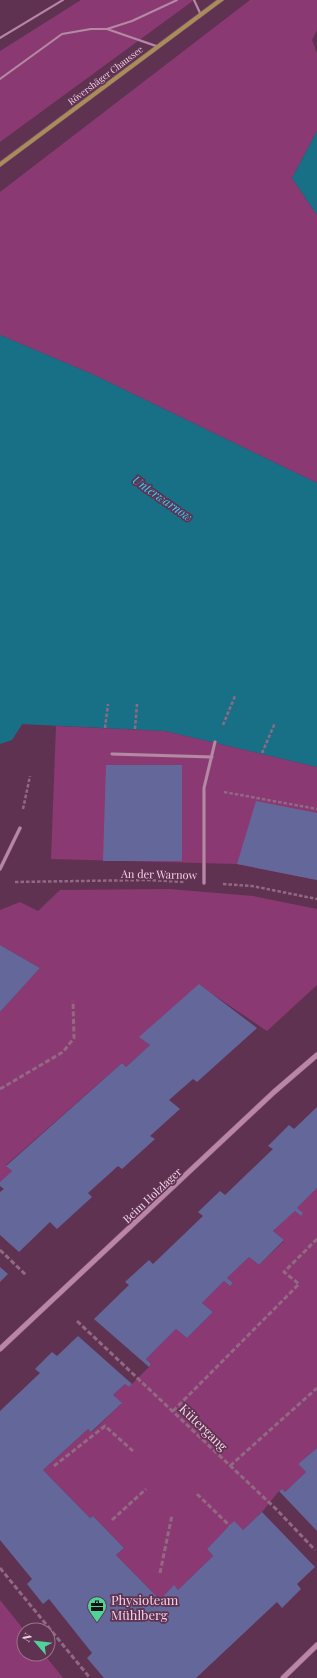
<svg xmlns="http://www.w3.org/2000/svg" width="317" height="1678" font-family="'Playfair Display',serif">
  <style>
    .green { fill: #8b3972 }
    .water { fill: #187087 }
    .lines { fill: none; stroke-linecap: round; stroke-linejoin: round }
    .canal { fill: #187087; fill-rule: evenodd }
    .building { fill: #64679a }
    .lane-far1-casing { stroke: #77506b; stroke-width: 2.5 }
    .lane-casing { stroke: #77506b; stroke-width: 4 }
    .street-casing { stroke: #77506b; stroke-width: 6 }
    .primary-casing { stroke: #77506b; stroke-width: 1 }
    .path-far1 { stroke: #916983; stroke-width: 2.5; stroke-dasharray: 3.5 2; stroke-linecap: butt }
    .path { stroke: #916983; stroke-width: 3; stroke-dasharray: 5 2.5; stroke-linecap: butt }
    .lane-far1 { stroke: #ba85a7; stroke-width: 2 }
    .lane { stroke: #ba85a7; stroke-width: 3 }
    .street { stroke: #ba85a7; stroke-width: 5 }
    .primary { fill: #aa8c59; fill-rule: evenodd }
    .labels { text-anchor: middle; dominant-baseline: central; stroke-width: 3.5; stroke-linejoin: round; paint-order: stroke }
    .far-street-label { font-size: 9px; fill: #f1d4e6; stroke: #603251 }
    .street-label { font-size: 11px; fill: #f1d4e6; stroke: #603251 }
    .water-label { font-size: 12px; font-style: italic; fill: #30d2fc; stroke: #603251 }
    .near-street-label { font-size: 13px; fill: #f1d4e6; stroke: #603251 }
    .near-poi-label { font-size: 13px; fill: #f1d4e6; stroke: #603251; text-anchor: start }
  </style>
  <rect width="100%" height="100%" fill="#603251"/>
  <path class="green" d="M81,0H194L0,142V51Z
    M250,0H317V30L312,40L317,53V131L292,178L317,215V483L92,374L0,335V192Z
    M56,726L165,731L317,767V880L237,864L51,859Z
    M169,889L253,896L317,909V985L267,1031L199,985L140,1037L150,1045L126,1067L122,1063L6,1165L12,1171L0,1182V1012L40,968L0,945V910L20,902L38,911L60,890Z
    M317,1188V1448L298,1464L306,1472L285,1492L282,1489L279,1491L262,1512L243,1530L230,1526L207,1549L213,1556L178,1590L174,1586L160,1600L116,1555L124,1548L93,1516L90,1518L43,1470L88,1429L92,1432L121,1404L113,1395L125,1384L129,1387L149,1367L151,1364L146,1359L176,1329L187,1338L213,1312L202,1303L224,1281L230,1286L233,1283L227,1278L249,1257L259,1265L284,1241L273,1231L295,1211L301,1216L297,1208Z
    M0,1600L24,1630V1654H44L63,1678H0Z"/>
  <path class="water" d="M317,131V215L292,178Z
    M0,335L92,374L317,483V767L165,731L0,723Z"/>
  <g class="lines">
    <path class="canal" d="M6,711L18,714L23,723L12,740L0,744V712Z"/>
  </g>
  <path class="building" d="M106,765H182V861H103Z
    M256,801L317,813V880L237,864Z
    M0,945L40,968L0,1012Z
    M199,984L257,1028L197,1082L193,1079L169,1100L180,1109L150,1136L155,1139L122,1169L118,1166L88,1193L92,1197L57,1229L50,1222L19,1252L0,1235V1192L4,1189L0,1186V1182L12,1171L6,1166L122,1063L126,1067L150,1045L139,1037Z
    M317,1107V1188L297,1208L303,1213L301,1216L295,1211L273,1231L284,1240L259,1265L249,1257L227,1278L233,1283L230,1286L224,1281L202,1303L213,1312L187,1338L176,1329L146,1359L151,1364L149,1367L94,1319L129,1285L125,1282L149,1260L153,1264L203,1216L198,1212L220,1191L225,1195L273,1149L268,1146L289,1125L294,1129Z
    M0,1267L8,1274L0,1282Z
    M78,1336L132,1384L129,1387L125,1384L113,1395L122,1403L91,1432L88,1429L43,1470L90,1518L93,1516L124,1548L116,1555L160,1600L174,1585L178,1590L213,1556L207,1549L234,1521L243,1530L262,1512L315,1567L297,1584L301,1589L282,1608L277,1602L196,1678H104L87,1658L92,1653L49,1599L43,1604L27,1584L32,1579L0,1540V1411L40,1373L35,1369L52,1352L57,1356Z
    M317,1448V1531L279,1491L282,1489L285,1492L306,1472L298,1464Z"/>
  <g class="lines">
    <defs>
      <path id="lane-far1" d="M194,0L201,15
        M107,29L159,47
        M0,38L63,0
        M0,79L62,34L91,29H107L132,21L177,0"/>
      <path id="lane" d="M112,754L212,757
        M0,869L20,828
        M204,883V788L215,742"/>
      <path id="street" d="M0,1349L274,1092L317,1055
        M283,1678L317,1645"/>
      <path id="primary" d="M217,0H224L0,167V162Z"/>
    </defs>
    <use href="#lane-far1" class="lane-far1-casing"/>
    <use href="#lane" class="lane-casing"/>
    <use href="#street" class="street-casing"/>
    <use href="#primary" class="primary-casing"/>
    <path class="path-far1" d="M223,725L235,696
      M105,728L108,704
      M135,729L137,704
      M262,753L275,723
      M224,792L317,809
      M23,809L30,776
      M15,882L148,880L184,882
      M223,884L252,886L317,899"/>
    <path class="path" d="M0,1089L63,1052L74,1038L73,1001
      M0,1250L27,1276
      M77,1321L276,1509L315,1550
      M173,1411L299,1284L284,1272L317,1239
      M54,1466L105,1426L133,1451
      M230,1466L317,1388
      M197,1494L230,1526
      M112,1520L146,1489
      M0,1568L90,1678
      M160,1573L172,1515"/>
    <use href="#lane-far1" class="lane-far1"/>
    <use href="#lane" class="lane"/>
    <use href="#street" class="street"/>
    <use href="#primary" class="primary"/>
  </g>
  <defs>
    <symbol id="office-pin" viewBox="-11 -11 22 30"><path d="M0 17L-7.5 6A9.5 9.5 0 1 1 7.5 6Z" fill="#50d398" stroke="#603251"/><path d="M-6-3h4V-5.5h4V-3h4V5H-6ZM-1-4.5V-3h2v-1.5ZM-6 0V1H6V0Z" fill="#111"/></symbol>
  </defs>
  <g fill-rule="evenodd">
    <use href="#office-pin" x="86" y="1595" width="22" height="30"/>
  </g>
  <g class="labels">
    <g class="far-street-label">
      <text transform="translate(105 75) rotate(-37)">Rövershäger Chaussee</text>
    </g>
    <g class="street-label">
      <text transform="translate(159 874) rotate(1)">An der Warnow</text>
      <text transform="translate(152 1195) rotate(-43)">Beim Holzlager</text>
    </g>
    <g class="water-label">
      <text transform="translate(163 498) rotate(35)">Unterwarnow</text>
    </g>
    <g class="near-street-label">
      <text transform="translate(204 1427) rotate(44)">Kütergang</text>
    </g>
    <g class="near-poi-label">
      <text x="111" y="1599">Physioteam<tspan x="111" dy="15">Mühlberg</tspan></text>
    </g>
  </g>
  <g transform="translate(36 1642) rotate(298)"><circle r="19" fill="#603251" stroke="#9a738d"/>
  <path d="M0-3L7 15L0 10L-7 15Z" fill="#50d398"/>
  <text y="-6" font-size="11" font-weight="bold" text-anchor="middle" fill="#f1d4e6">N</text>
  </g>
</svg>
